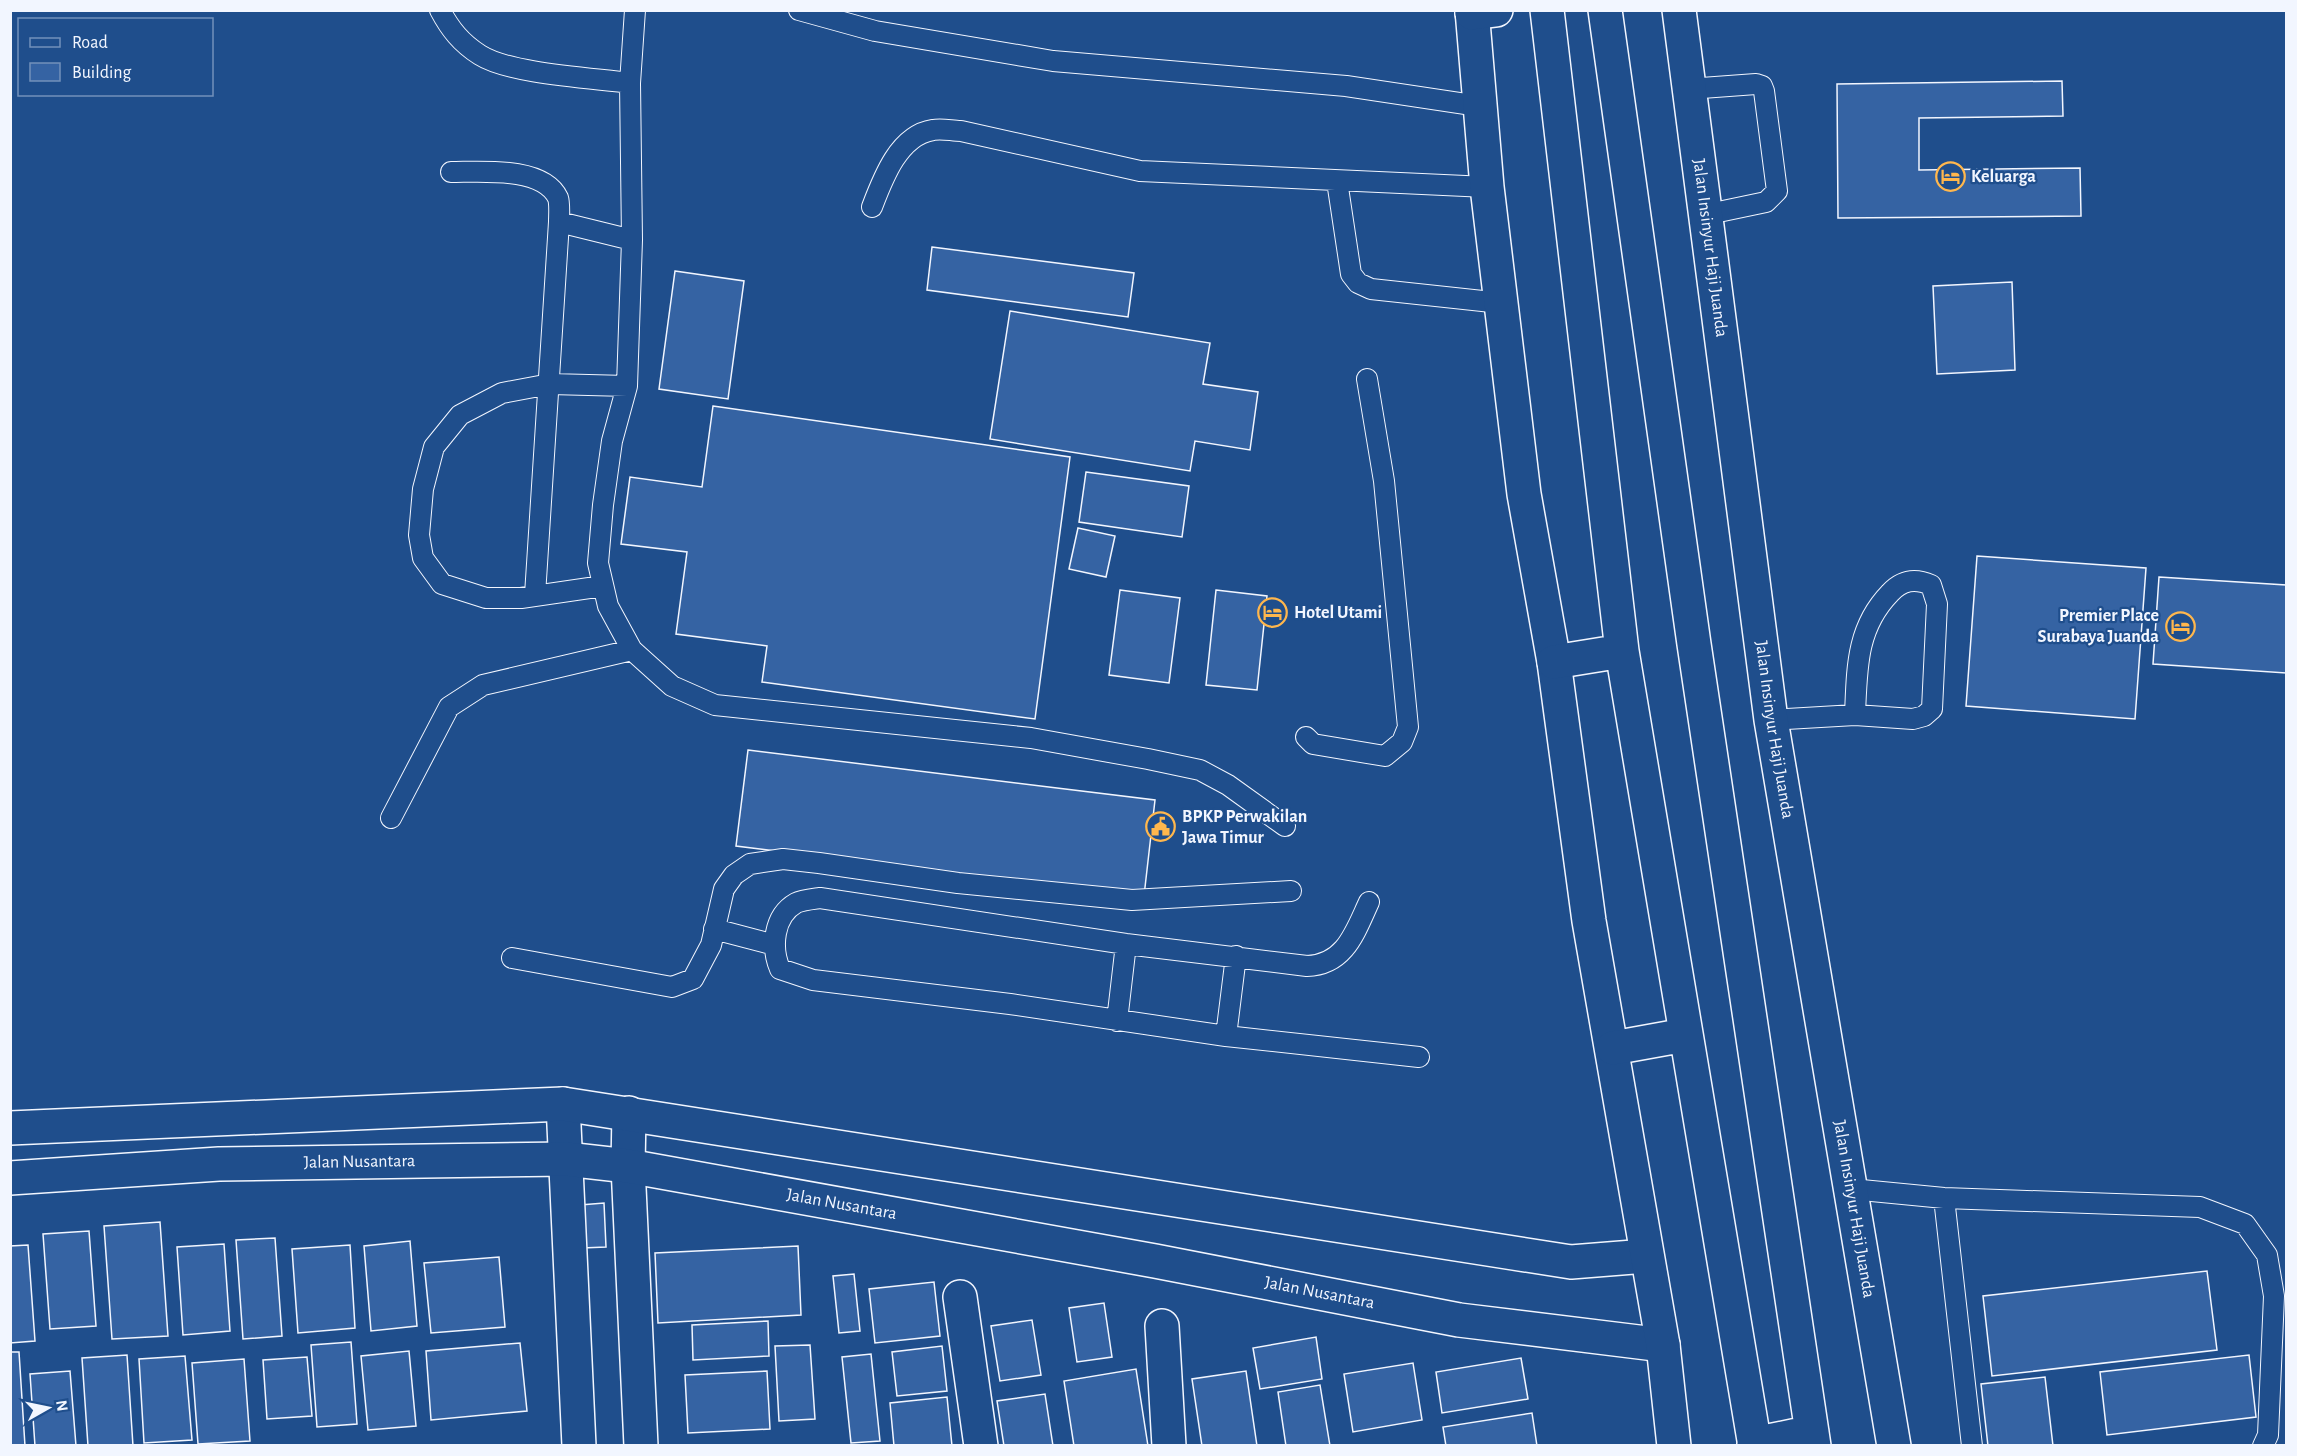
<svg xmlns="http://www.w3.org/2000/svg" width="2297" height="1456" font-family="'Alegreya Sans',sans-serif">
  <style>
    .building { fill: #3563a3; stroke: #f2f6ff; stroke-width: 1.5 }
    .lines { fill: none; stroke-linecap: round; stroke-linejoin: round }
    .lane-casing { stroke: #f2f6ff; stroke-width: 22 }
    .street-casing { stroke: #f2f6ff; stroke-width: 36 }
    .secondary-casing { stroke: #f2f6ff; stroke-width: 36 }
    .highway-casing { stroke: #f2f6ff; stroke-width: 36 }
    .lane { stroke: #1f4e8c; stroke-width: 20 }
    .street { stroke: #1f4e8c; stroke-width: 33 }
    .secondary { stroke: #1f4e8c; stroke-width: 33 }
    .highway { stroke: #1f4e8c; stroke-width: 33 }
    .labels { text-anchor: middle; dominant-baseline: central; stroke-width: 4.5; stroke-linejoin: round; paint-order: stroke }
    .poi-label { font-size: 18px; font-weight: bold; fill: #f2f6ff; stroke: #1f4e8c; text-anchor: start }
    .street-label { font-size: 18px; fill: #f2f6ff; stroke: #1f4e8c }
  </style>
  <rect width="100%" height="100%" fill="#1f4e8c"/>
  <path class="building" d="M2062,81L2063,116L1919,118V170L2080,168L2081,216L1838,218L1837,84Z
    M932,247L1134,273L1128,317L927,290Z
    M675,271L744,281L728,399L659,389Z
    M2012,282L2015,370L1937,374L1933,286Z
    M1010,311L1210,343L1203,384L1258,392L1250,450L1195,441L1190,471L990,439Z
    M713,406L1070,457L1035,719L762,682L767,646L676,634L687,552L621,544L630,477L702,487Z
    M1086,472L1189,486L1182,537L1079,522Z
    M1078,528L1115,536L1106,577L1069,569Z
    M1977,556L2146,568L2135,719L1966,706Z
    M2159,577L2286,585V673L2153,664Z
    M1120,590L1180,598L1169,683L1109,675Z
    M1216,590L1267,596L1257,690L1206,685Z
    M748,750L1155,800L1144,896L736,846Z
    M604,1203L606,1247L582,1248L580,1205Z
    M160,1222L168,1336L112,1339L104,1226Z
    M89,1231L96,1326L50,1329L43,1234Z
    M275,1238L282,1336L243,1339L236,1240Z
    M410,1241L417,1326L371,1331L364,1246Z
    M224,1244L230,1331L183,1335L177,1247Z
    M28,1245L35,1341L10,1343V1246Z
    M350,1245L355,1328L298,1333L292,1249Z
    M798,1246L801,1315L658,1323L655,1253Z
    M499,1257L505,1327L431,1333L424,1263Z
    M2207,1271L2217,1350L1992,1376L1983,1296Z
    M854,1274L860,1331L839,1333L833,1276Z
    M934,1282L940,1336L875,1343L869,1289Z
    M1104,1303L1112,1357L1077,1362L1069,1308Z
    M1032,1320L1041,1375L1000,1381L991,1326Z
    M768,1321L769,1356L693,1360L692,1325Z
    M1316,1337L1322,1379L1260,1389L1253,1348Z
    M351,1342L357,1424L317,1427L311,1345Z
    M520,1343L527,1411L431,1420L426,1351Z
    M810,1345L815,1419L779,1421L775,1346Z
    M942,1346L947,1391L897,1396L892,1352Z
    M409,1351L416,1426L368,1430L361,1356Z
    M10,1352H19L25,1446H10Z
    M871,1354L880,1441L851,1443L842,1357Z
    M127,1355L133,1446H88L82,1358Z
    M2249,1355L2256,1417L2107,1435L2100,1372Z
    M185,1356L192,1440L144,1443L139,1359Z
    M307,1357L312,1416L267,1419L263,1360Z
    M1521,1358L1528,1399L1442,1413L1436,1372Z
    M244,1359L250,1441L198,1444L192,1363Z
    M1413,1363L1422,1420L1353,1432L1344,1374Z
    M1136,1369L1148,1446H1074L1064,1381Z
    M70,1371L76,1446H35L30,1374Z
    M767,1371L770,1429L688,1433L685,1375Z
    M1246,1371L1257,1446H1202L1192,1379Z
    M2045,1377L2053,1446H1988L1981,1384Z
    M1320,1385L1330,1446H1286L1278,1392Z
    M1045,1394L1053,1446H1004L997,1401Z
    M947,1397L952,1446H894L890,1403Z
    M1532,1413L1537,1446H1446L1443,1427Z"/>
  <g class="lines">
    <defs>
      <path id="lane" d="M440,10C450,29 461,43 480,55C510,74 592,78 630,83
        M635,10L630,83L632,240L627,386L612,441L603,505L598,563L608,606L632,650L672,686L715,705L1031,738L1148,759L1200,770L1228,785L1285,826
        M799,10L875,31L1053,61L1346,86L1479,106
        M1688,89L1756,84L1762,86L1764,91L1777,191L1766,202L1704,215
        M451,172C480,172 543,166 558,198C560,204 559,215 559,222L535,595
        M1337,181L1351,274L1358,283L1371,289L1501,303
        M872,207C883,178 899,135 933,130C942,128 952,131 961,131L1140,171L1487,187
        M559,222L632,240
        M603,586L521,598H486L442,584L423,558L419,535L423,489L434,447L460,415L502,393L550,384L627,386
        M1771,720L1855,715L1913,719L1924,716L1932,709L1937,604L1931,585C1915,578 1902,580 1890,593C1856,628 1857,669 1855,715
        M1306,737L1313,744L1385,756L1402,742L1408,727L1384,481L1367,379
        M391,818L449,707L483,685L632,650
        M1369,902C1355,932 1345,965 1307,966L1126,944L820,898C813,899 802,900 796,903C773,916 771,948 780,969L813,980L1010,1004L1226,1036L1419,1057
        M714,929L775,945
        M512,958L672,987L693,979L711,945L724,889L734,875L750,864L783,859L819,863L958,883L1132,900L1291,891
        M1117,1021L1126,944
        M1226,1036L1236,956
        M1851,1189L1944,1198L2200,1207L2245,1224L2267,1255L2274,1296L2268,1435L2263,1446
        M1944,1198L1972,1446"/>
      <g id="street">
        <path d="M563,1104L579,1446"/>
        <path d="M629,1113L628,1166L641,1446"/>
        <path d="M10,1128L563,1104L1571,1262L1646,1256"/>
        <path id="s1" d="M10,1178L219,1164L566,1159L628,1166L1155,1261L1459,1320L1663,1345"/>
        <path d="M960,1297L981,1446"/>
        <path d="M1162,1326L1169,1446"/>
      </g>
      <g id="secondary">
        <path d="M1472,10L1487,187L1524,494L1554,662L1589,921L1663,1345L1674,1446"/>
        <path id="s2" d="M1679,10L1771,720L1894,1446"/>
      </g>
      <path id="highway" d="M1547,10L1622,651L1755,1446
        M1605,10L1694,644L1814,1446
        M1472,13L1496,10
        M1554,662L1622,651
        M1613,1048L1685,1035
        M1754,1444L1812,1432"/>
    </defs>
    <use href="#lane" class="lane-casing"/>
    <use href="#street" class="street-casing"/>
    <use href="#secondary" class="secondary-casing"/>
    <use href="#highway" class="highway-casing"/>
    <use href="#lane" class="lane"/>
    <use href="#street" class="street"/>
    <use href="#secondary" class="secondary"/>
    <use href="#highway" class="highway"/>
  </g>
  <defs>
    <symbol id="hotel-ring" viewBox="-11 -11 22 22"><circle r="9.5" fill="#1f4e8c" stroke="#ffb74d" stroke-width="1.5"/><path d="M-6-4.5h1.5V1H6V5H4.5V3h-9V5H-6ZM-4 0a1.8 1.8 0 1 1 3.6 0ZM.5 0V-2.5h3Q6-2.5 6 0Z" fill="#ffb74d"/></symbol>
    <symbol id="civic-ring" viewBox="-11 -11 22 22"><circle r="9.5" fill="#1f4e8c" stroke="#ffb74d" stroke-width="1.5"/><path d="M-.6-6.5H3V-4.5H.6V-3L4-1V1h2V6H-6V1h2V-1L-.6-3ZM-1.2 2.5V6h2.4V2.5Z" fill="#ffb74d"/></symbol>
  </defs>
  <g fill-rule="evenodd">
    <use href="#hotel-ring" x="1934" y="160" width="33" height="33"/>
    <use href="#hotel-ring" x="1256" y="596" width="33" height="33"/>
    <use href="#hotel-ring" x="2164" y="610" width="33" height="33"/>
    <use href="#civic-ring" x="1144" y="810" width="33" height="33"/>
  </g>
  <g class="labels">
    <g class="poi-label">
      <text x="1971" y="177">Keluarga</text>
      <text x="1294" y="613">Hotel Utami</text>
      <text x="2159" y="616" text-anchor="end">Premier Place<tspan x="2159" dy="21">Surabaya Juanda</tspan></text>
      <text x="1182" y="817">BPKP Perwakilan<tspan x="1182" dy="21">Jawa Timur</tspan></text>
    </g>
    <g class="street-label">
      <text stroke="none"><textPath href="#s2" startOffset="240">Jalan Insinyur Haji Juanda</textPath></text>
      <text stroke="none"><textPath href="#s2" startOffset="726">Jalan Insinyur Haji Juanda</textPath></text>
      <text stroke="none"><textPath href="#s1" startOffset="350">Jalan Nusantara</textPath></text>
      <text stroke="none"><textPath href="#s1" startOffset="836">Jalan Nusantara</textPath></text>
      <text stroke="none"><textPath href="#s2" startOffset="1212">Jalan Insinyur Haji Juanda</textPath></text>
      <text stroke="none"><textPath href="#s1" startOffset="1322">Jalan Nusantara</textPath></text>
    </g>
  </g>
  <rect width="2297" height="1456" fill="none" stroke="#f2f6ff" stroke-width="24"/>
  <rect x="18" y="18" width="195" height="78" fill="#1f4e8c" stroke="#7391ba" stroke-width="1.5"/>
  <rect x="30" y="38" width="30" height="9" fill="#1f4e8c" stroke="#7391ba" stroke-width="1.5"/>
  <text x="72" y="48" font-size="18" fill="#f2f6ff">Road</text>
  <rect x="30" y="63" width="30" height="18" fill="#3563a3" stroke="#7391ba" stroke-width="1.5"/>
  <text x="72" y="78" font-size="18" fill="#f2f6ff">Building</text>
  <g transform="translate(48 1408) rotate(81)" stroke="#1f4e8c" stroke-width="4.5" paint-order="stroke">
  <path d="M0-4.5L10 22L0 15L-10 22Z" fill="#f2f6ff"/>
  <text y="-9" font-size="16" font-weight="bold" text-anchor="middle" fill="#f2f6ff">N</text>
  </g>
</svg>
